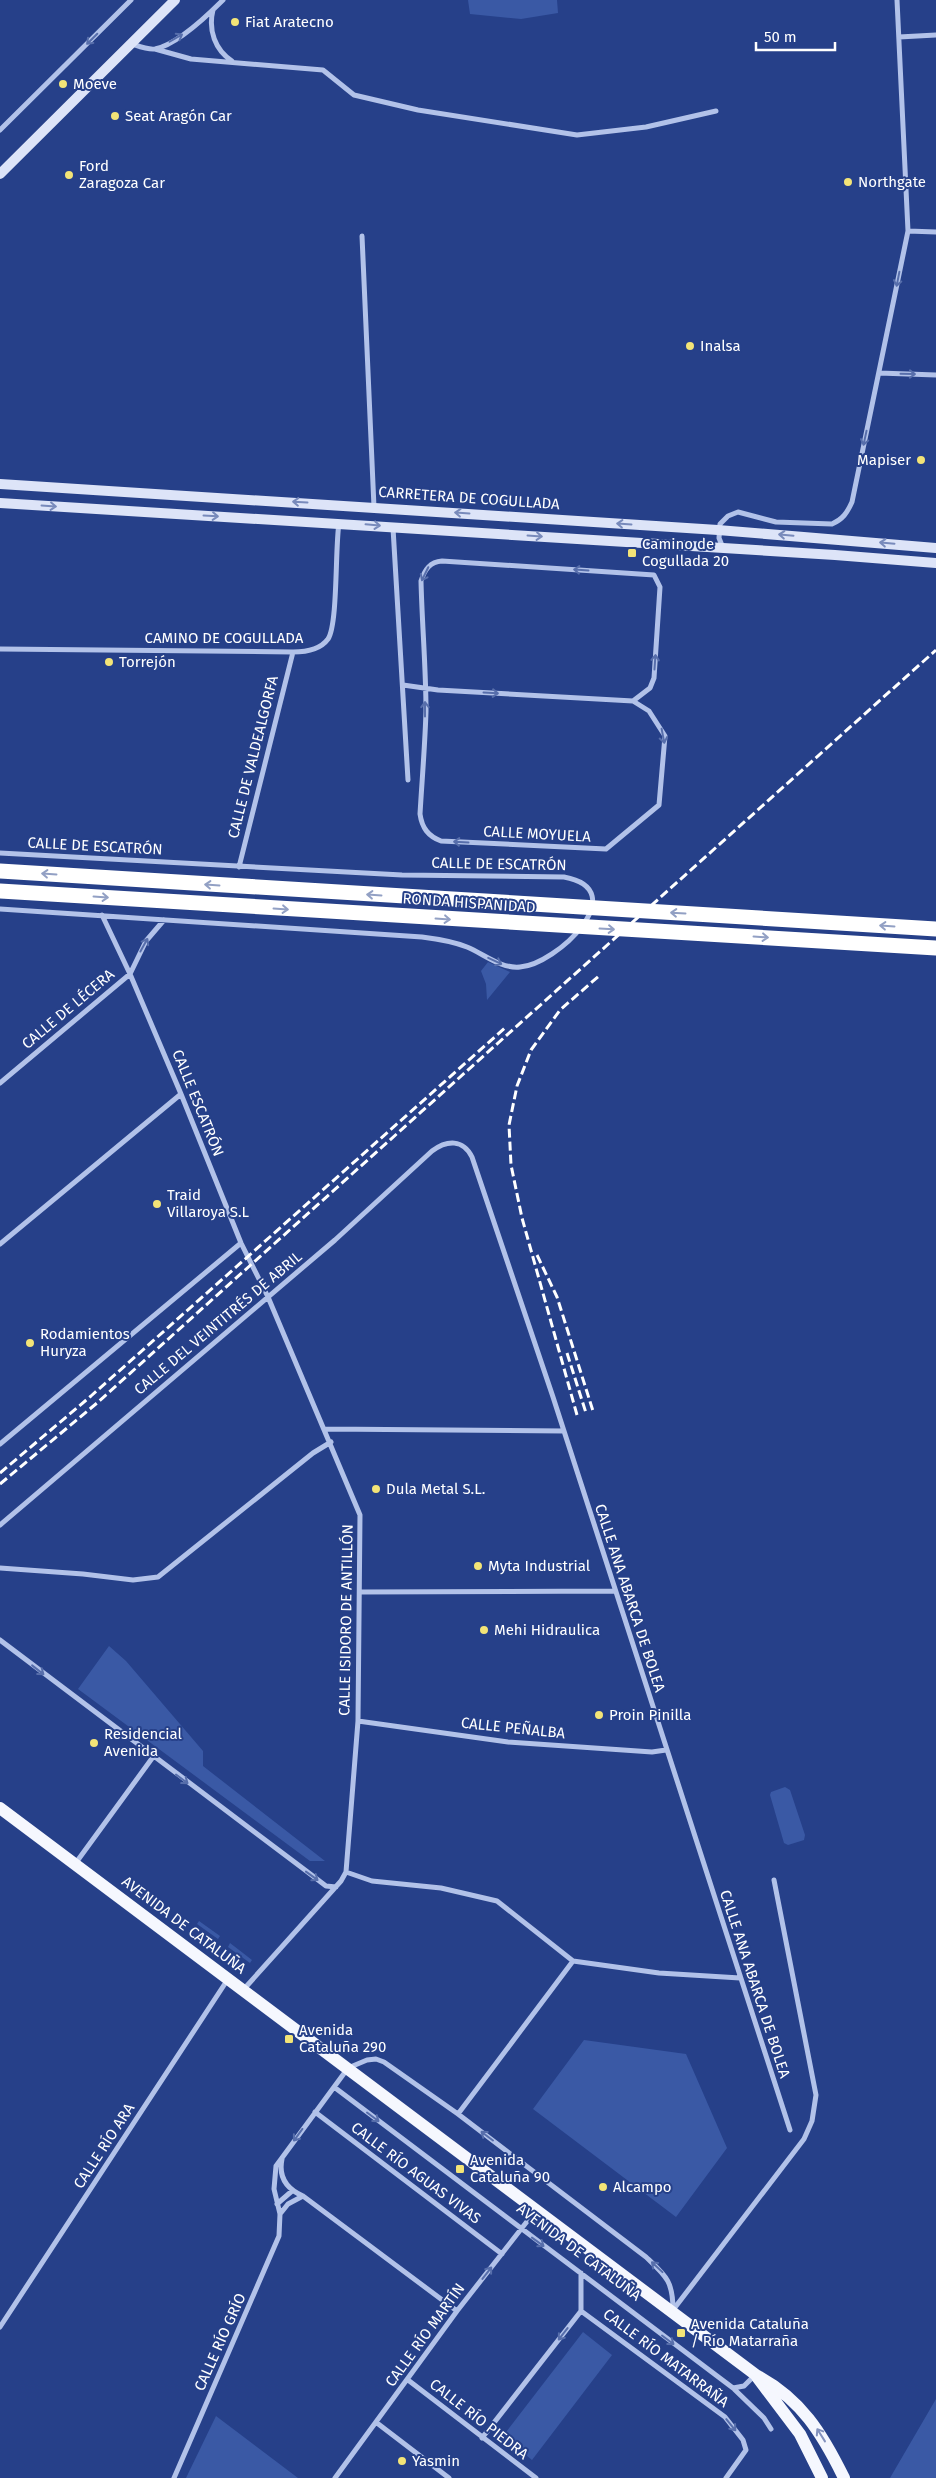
<svg xmlns="http://www.w3.org/2000/svg" width="936" height="2478" font-family="'Fira Sans',sans-serif">
  <style>
    .green { fill: #3a59a5 }
    .lines { fill: none; stroke-linecap: round; stroke-linejoin: round }
    .street { stroke: #b2c2e9; stroke-width: 5 }
    .secondary { stroke: #dde4f8; stroke-width: 10 }
    .primary { stroke: #f5f7fe; stroke-width: 12 }
    .highway { stroke: #fff; stroke-width: 15 }
    .rail { stroke: #fff; stroke-width: 3; stroke-dasharray: 9 4; stroke-linecap: butt }
    .oneway { stroke: #576eab }
    .oneway2 { stroke: #788abb }
    .oneway3 { stroke: #92a0c4 }
    .oneway4 { stroke: #8392be }
    .poi-dot { fill: #f3e477; stroke: #264089; stroke-width: 2 }
    .labels { text-anchor: middle; dominant-baseline: central; stroke-width: 4; stroke-linejoin: round; paint-order: stroke }
    .poi-label { font-size: 15px; fill: #fff; stroke: #264089; text-anchor: start }
    .street-label { font-size: 15px; fill: #fff; stroke: #264089 }
  </style>
  <rect width="100%" height="100%" fill="#264089"/>
  <path class="green" d="M468,0H557L558,13L521,19L470,14Z
    M488,962L510,972L487,1000L486,984L481,971Z
    M109,1646L126,1661L203,1751V1766L325,1861H310L78,1689Z
    M785,1787L790,1790L805,1835L804,1840L788,1845L784,1843L770,1795L771,1792Z
    M199,1921L220,1936L218,1939L197,1924Z
    M230,1943L252,1960L250,1963L228,1947Z
    M584,2040L686,2054L727,2148L676,2217L533,2109Z
    M583,2332L612,2355L532,2460L503,2436Z
    M936,2399V2478H890Z
    M216,2416L298,2478H186Z"/>
  <g class="lines">
    <path class="street" d="M213,10C208,30 215,50 232,61
      M899,37L936,35
      M132,44C138,46 148,50 155,49C176,45 208,15 223,0
      M155,49L191,59L323,70L354,95L418,110L577,135L646,127L716,111
      M0,130L131,0
      M908,231L936,232
      M362,236L374,507
      M879,373L936,375
      M393,528L408,780
      M723,548L719,538L720,524L728,516L738,512L776,522L832,524C843,519 847,513 852,502L908,231L897,0
      M0,649L293,652C305,652 320,650 328,639C338,624 335,548 339,523
      M403,685L438,690L633,701L649,711L665,736L659,805L606,849L441,841C428,836 422,828 420,814C422,780 425,745 426,711C426,668 422,624 421,581C425,569 430,562 442,561L654,575L660,587L654,678L650,688L633,701
      M0,853L402,875L564,877C635,890 556,965 520,967C501,969 484,954 467,947C452,941 438,939 422,937L0,909
      M239,867L293,652
      M102,915L130,974L181,1094L241,1243L268,1297L360,1515L358,1721L346,1872L341,1881L244,1989
      M0,1083L130,974L146,941L164,920
      M0,1244L181,1094
      M325,1429L564,1431
      M0,1444L241,1243
      M0,1525L335,1240L432,1151C447,1140 463,1139 472,1157L553,1397L790,2130
      M0,1568L83,1574L133,1580L158,1577L313,1453L331,1442
      M360,1592L615,1591
      M0,1640L305,1870L326,1886L336,1887
      M358,1721L508,1742L652,1752L666,1750
      M75,1864L153,1757
      M346,1872L372,1881L441,1888L497,1901L573,1961L659,1973L740,1978
      M334,2087L733,2388L764,2418L771,2429
      M315,2112L502,2254
      M458,2114L573,1961
      M282,2159C278,2178 287,2189 303,2196L457,2311
      M277,2204L292,2191
      M280,2214L288,2204L303,2196
      M673,2310L804,2139L812,2121L816,2095L774,1880
      M581,2311L725,2417L743,2440L746,2450L726,2478
      M0,2327L228,1979
      M408,2380L536,2478
      M733,2388L744,2386L755,2375
      M377,2423L449,2478
      M482,2438L581,2311V2273
      M174,2478L279,2236L280,2214L274,2189L276,2166L348,2068L367,2060L376,2059L384,2062L458,2114L646,2257C666,2276 673,2281 673,2310
      M335,2478L457,2311L536,2210"/>
    <path class="secondary" d="M0,174L175,0
      M0,484L718,530L936,548
      M0,503L835,555L936,563"/>
    <path class="primary" d="M0,1808L756,2375C801,2399 822,2433 844,2478
      M757,2377L800,2434L822,2478"/>
    <path class="highway" d="M0,871L936,929
      M0,891L936,948"/>
    <path class="rail" d="M537,1255L557,1297L593,1411
      M567,1353L586,1413
      M577,1415L522,1218L511,1165L509,1125L517,1086L531,1050L560,1010L600,975
      M0,1473L91,1396L506,1027
      M0,1484L97,1403L274,1244L936,650"/>
  </g>
  <defs><path id="oneway-shaft" d="M-6 0H5M1.5-3L5.5 0L1.5 3" fill="none" stroke-width="1.6" stroke-linecap="round" stroke-linejoin="round" transform="scale(1.25)"/></defs>
  <g class="oneway">
    <use href="#oneway-shaft" transform="translate(176 38) rotate(-30)"/>
    <use href="#oneway-shaft" transform="translate(92 39) rotate(135)"/>
    <use href="#oneway-shaft" transform="translate(898 279) rotate(101)"/>
    <use href="#oneway-shaft" transform="translate(908 374) rotate(1)"/>
    <use href="#oneway-shaft" transform="translate(865 438) rotate(102)"/>
    <use href="#oneway-shaft" transform="translate(581 570) rotate(-176)"/>
    <use href="#oneway-shaft" transform="translate(425 574) rotate(116)"/>
    <use href="#oneway-shaft" transform="translate(655 662) rotate(-86)"/>
    <use href="#oneway-shaft" transform="translate(491 693) rotate(3)"/>
    <use href="#oneway-shaft" transform="translate(425 709) rotate(-90)"/>
    <use href="#oneway-shaft" transform="translate(663 736) rotate(79)"/>
    <use href="#oneway-shaft" transform="translate(461 842) rotate(-177)"/>
    <use href="#oneway-shaft" transform="translate(144 945) rotate(-61)"/>
    <use href="#oneway-shaft" transform="translate(495 961) rotate(25)"/>
    <use href="#oneway-shaft" transform="translate(38 1670) rotate(38)"/>
    <use href="#oneway-shaft" transform="translate(182 1779) rotate(37)"/>
    <use href="#oneway-shaft" transform="translate(312 1876) rotate(36)"/>
    <use href="#oneway-shaft" transform="translate(373 2117) rotate(37)"/>
    <use href="#oneway-shaft" transform="translate(298 2135) rotate(126)"/>
    <use href="#oneway-shaft" transform="translate(487 2136) rotate(-143)"/>
    <use href="#oneway-shaft" transform="translate(538 2242) rotate(36)"/>
    <use href="#oneway-shaft" transform="translate(657 2267) rotate(-137)"/>
    <use href="#oneway-shaft" transform="translate(487 2273) rotate(-52)"/>
    <use href="#oneway-shaft" transform="translate(563 2334) rotate(128)"/>
    <use href="#oneway-shaft" transform="translate(668 2340) rotate(37)"/>
    <use href="#oneway-shaft" transform="translate(731 2425) rotate(51)"/>
  </g>
  <g class="oneway2">
    <use href="#oneway-shaft" transform="translate(300 502) rotate(-177)"/>
    <use href="#oneway-shaft" transform="translate(49 506) rotate(4)"/>
    <use href="#oneway-shaft" transform="translate(462 513) rotate(-176)"/>
    <use href="#oneway-shaft" transform="translate(211 516) rotate(3)"/>
    <use href="#oneway-shaft" transform="translate(624 524) rotate(-176)"/>
    <use href="#oneway-shaft" transform="translate(373 525) rotate(5)"/>
    <use href="#oneway-shaft" transform="translate(786 535) rotate(-175)"/>
    <use href="#oneway-shaft" transform="translate(535 536) rotate(4)"/>
    <use href="#oneway-shaft" transform="translate(887 543) rotate(-175)"/>
  </g>
  <g class="oneway3">
    <use href="#oneway-shaft" transform="translate(49 874) rotate(-176)"/>
    <use href="#oneway-shaft" transform="translate(212 885) rotate(-176)"/>
    <use href="#oneway-shaft" transform="translate(374 895) rotate(-176)"/>
    <use href="#oneway-shaft" transform="translate(101 897) rotate(4)"/>
    <use href="#oneway-shaft" transform="translate(281 909) rotate(4)"/>
    <use href="#oneway-shaft" transform="translate(678 913) rotate(-177)"/>
    <use href="#oneway-shaft" transform="translate(443 919) rotate(4)"/>
    <use href="#oneway-shaft" transform="translate(887 926) rotate(-176)"/>
    <use href="#oneway-shaft" transform="translate(607 929) rotate(3)"/>
    <use href="#oneway-shaft" transform="translate(761 937) rotate(4)"/>
  </g>
  <use class="oneway4" href="#oneway-shaft" transform="translate(821 2435) rotate(-122)"/>
  <g class="poi-dot">
    <circle cx="235" cy="22" r="5"/>
    <circle cx="63" cy="84" r="5"/>
    <circle cx="115" cy="116" r="5"/>
    <circle cx="69" cy="175" r="5"/>
    <circle cx="848" cy="182" r="5"/>
    <circle cx="690" cy="346" r="5"/>
    <circle cx="921" cy="460" r="5"/>
    <rect x="627" y="548" width="10" height="10" rx="2.5"/>
    <circle cx="109" cy="662" r="5"/>
    <circle cx="157" cy="1204" r="5"/>
    <circle cx="30" cy="1343" r="5"/>
    <circle cx="376" cy="1489" r="5"/>
    <circle cx="478" cy="1566" r="5"/>
    <circle cx="484" cy="1630" r="5"/>
    <circle cx="599" cy="1715" r="5"/>
    <circle cx="94" cy="1743" r="5"/>
    <rect x="284" y="2034" width="10" height="10" rx="2.5"/>
    <rect x="455" y="2164" width="10" height="10" rx="2.5"/>
    <circle cx="603" cy="2187" r="5"/>
    <rect x="676" y="2328" width="10" height="10" rx="2.5"/>
    <circle cx="402" cy="2461" r="5"/>
  </g>
  <g class="labels">
    <g class="poi-label">
      <text x="245" y="22">Fiat Aratecno</text>
      <text x="73" y="84">Moeve</text>
      <text x="125" y="116">Seat Aragón Car</text>
      <text x="79" y="166">Ford<tspan x="79" dy="17">Zaragoza Car</tspan></text>
      <text x="858" y="182">Northgate</text>
      <text x="700" y="346">Inalsa</text>
      <text x="911" y="460" text-anchor="end">Mapiser</text>
      <text x="642" y="544">Camino de<tspan x="642" dy="17">Cogullada 20</tspan></text>
      <text x="119" y="662">Torrejón</text>
      <text x="167" y="1195">Traid<tspan x="167" dy="17">Villaroya S.L</tspan></text>
      <text x="40" y="1334">Rodamientos<tspan x="40" dy="17">Huryza</tspan></text>
      <text x="386" y="1489">Dula Metal S.L.</text>
      <text x="488" y="1566">Myta Industrial</text>
      <text x="494" y="1630">Mehi Hidraulica</text>
      <text x="609" y="1715">Proin Pinilla</text>
      <text x="104" y="1734">Residencial<tspan x="104" dy="17">Avenida</tspan></text>
      <text x="299" y="2030">Avenida<tspan x="299" dy="17">Cataluña 290</tspan></text>
      <text x="470" y="2160">Avenida<tspan x="470" dy="17">Cataluña 90</tspan></text>
      <text x="613" y="2187">Alcampo</text>
      <text x="691" y="2324">Avenida Cataluña<tspan x="691" dy="17">/ Río Matarraña</tspan></text>
      <text x="412" y="2461">Yasmin</text>
    </g>
    <g class="street-label">
      <text transform="translate(469 498) rotate(4)">CARRETERA DE COGULLADA</text>
      <text x="224" y="638">CAMINO DE COGULLADA</text>
      <text transform="translate(253 757) rotate(-76)">CALLE DE VALDEALGORFA</text>
      <text transform="translate(537 834) rotate(3)">CALLE MOYUELA</text>
      <text transform="translate(95 846) rotate(3)">CALLE DE ESCATRÓN</text>
      <text transform="translate(499 864) rotate(1)">CALLE DE ESCATRÓN</text>
      <text transform="translate(469 903) rotate(4)">RONDA HISPANIDAD</text>
      <text transform="translate(68 1009) rotate(-40)">CALLE DE LÉCERA</text>
      <text transform="translate(198 1103) rotate(68)">CALLE ESCATRÓN</text>
      <text transform="translate(218 1323) rotate(-40)">CALLE DEL VEINTITRÉS DE ABRIL</text>
      <text transform="translate(630 1598) rotate(72)">CALLE ANA ABARCA DE BOLEA</text>
      <text transform="translate(346 1620) rotate(-89)">CALLE ISIDORO DE ANTILLÓN</text>
      <text transform="translate(513 1728) rotate(6)">CALLE PEÑALBA</text>
      <text transform="translate(184 1925) rotate(37)">AVENIDA DE CATALUÑA</text>
      <text transform="translate(755 1984) rotate(72)">CALLE ANA ABARCA DE BOLEA</text>
      <text transform="translate(104 2146) rotate(-57)">CALLE RÍO ARA</text>
      <text transform="translate(416 2173) rotate(37)">CALLE RÍO AGUAS VIVAS</text>
      <text transform="translate(579 2252) rotate(37)">AVENIDA DE CATALUÑA</text>
      <text transform="translate(425 2335) rotate(-54)">CALLE RÍO MARTÍN</text>
      <text transform="translate(220 2342) rotate(-66)">CALLE RÍO GRÍO</text>
      <text transform="translate(666 2358) rotate(37)">CALLE RÍO MATARRAÑA</text>
      <text transform="translate(479 2419) rotate(38)">CALLE RÍO PIEDRA</text>
    </g>
  </g>
  <path d="M756 42v8h79v-8" fill="none" stroke="#ffffff" stroke-width="2.5"/>
  <text x="764" y="42" font-size="15" fill="#ffffff" stroke="#264089" stroke-width="4" paint-order="stroke">50 m</text>
</svg>
